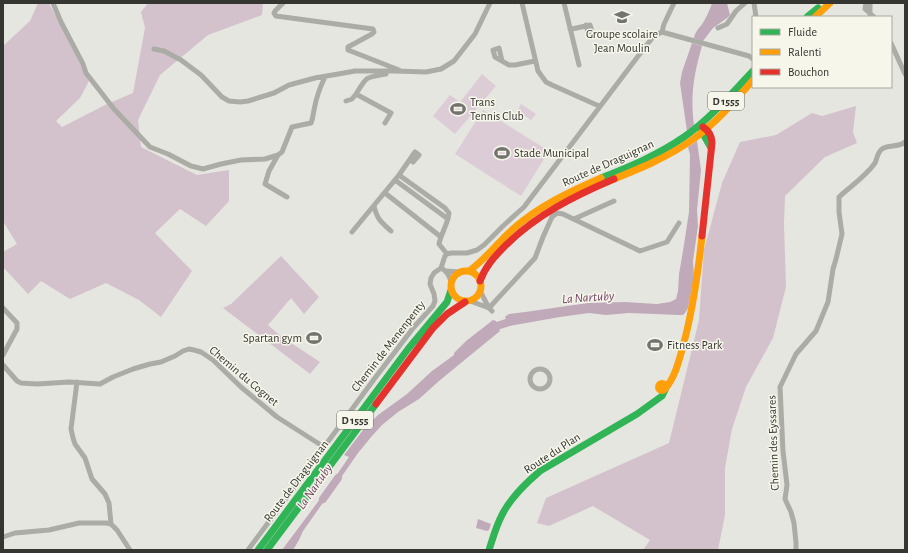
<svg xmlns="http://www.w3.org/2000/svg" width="908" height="553" font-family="'Alegreya Sans',sans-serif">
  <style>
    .green { fill: #dcccd5 }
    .forest { fill: #d3c2cc }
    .water { fill: #c0aab9 }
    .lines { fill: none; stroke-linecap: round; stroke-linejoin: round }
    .river { stroke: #c0aab9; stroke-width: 8 }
    .street { stroke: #acaca7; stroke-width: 5 }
    .fast { stroke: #30b455; stroke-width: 7 }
    .slow { stroke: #ff9f0a; stroke-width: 7 }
    .jam { stroke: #e5322d; stroke-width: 7 }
    .labels { text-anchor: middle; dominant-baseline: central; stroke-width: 3; stroke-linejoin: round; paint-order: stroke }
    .shield { fill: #f6f6eb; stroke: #6f6f69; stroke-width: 1 }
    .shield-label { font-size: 11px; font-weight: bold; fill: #353531 }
    .poi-label { font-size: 12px; fill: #353531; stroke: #f6f6eb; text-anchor: start }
    .street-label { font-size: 12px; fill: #353531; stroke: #f6f6eb }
    .water-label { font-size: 13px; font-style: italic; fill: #704365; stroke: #f6f6eb }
  </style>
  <rect width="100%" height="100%" fill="#e6e6e1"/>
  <path class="green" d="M482,74L496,86L455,134L433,116L450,95L460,102Z
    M521,104L536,114L531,120L517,111Z
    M483,110L549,151L521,196L455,154Z"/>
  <path class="forest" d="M38,3H49L89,81L80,98L56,121L62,127L107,104L133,93L145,28L141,12L148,3H263L262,15L208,35L160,75L138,120L141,147L197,175L229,170V201L206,226L180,209L155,233L192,271L161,317L139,300L106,283L70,299L41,281L28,294L3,267V252L17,244L3,221V46L30,21Z
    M856,106L853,132L857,143L825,157L785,196L784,224L786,287L773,338L746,387L732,429L725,468V515L718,550H643L650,540L593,506L549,526L537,523L546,498L669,443L699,320L704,250L722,183L740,142L776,135L812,113L822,116Z
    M281,256L319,297L304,314L291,298L268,325L282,337L320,362L310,374L223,308L231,304Z"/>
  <path class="water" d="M712,3H727L730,15L727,18L713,28L703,41L694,38C695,31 700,28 704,21C707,16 710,9 712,3Z
    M692,43L702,46C694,74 690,95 694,125L687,131L680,83L682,72Z
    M697,141L701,170L697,210L698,226L693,261L694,276L688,308L685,313L683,315H679L629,313L606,315L589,313L560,317L509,326L505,317L506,316L509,314L525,312L588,303L625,302L657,304L670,302L676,299L678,291L679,274L683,251L689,212L690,155L688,147Z
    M493,320L496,321L500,331L439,381L419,399L398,412L382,425L372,436L358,453L340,479L337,485L329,486L349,457L344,455L363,430L378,415L407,394L432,371L454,355V353L466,341Z
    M332,490L303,531L299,540L293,550H282L326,491Z
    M478,519L491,524L489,530L487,531L476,528Z"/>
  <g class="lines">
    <path class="river" d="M490,331L497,326L518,319
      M323,499L338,478"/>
    <path class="street" d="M53,3L61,22L83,64L86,73L114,109L150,147L168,154L191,166L203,169L221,164L241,160L265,159L278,155L282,152L292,127L311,123C313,118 313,115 314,110C316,99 320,87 325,77
      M283,3L275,11L274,13L276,16L373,29L374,32L372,34L348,47V50L399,70
      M522,3L538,71L546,82L552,85L599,106
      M564,3L579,65
      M754,3L756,17
      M866,3L865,9L874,17
      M870,14V3
      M718,28L727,24L736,11L745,3
      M570,29H572L590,25L592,31L588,32L586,25
      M662,32L664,24L674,3
      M891,43L905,74
      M154,49L164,51L181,60L201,75L222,97L229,101L240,102L248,101L274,93L289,85L315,78L344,73L355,71H395L426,72L441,69L454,61L475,34L490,3
      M502,61L499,48L493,50L495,57L509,65H515L535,61
      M346,101L352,99L356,94
      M385,123L391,113L356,94C368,75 365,78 386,74
      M278,155L269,171L265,184L287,197
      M410,160L413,162L419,155L415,152L399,175L445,208L449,213C448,224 441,233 439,244L447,254
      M395,180L448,219
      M385,193L441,237
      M374,206C377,219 381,222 391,231
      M574,219L614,201
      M352,232L399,175
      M446,271L460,272
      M451,281C449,275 447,271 441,268L445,256L447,254L451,253H467L477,250L484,245L503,226L524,207L645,47L654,36L662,32L749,56L753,59
      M480,291L489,308
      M470,301L489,308L492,311
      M3,308L17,323V329L3,355
      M489,308L535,258L543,237L552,217L557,213L563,214L640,251L667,242L679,223
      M3,365L17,381L21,383L37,384L69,382L100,384L113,377L133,369L150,364L161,362L175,356L183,351L189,349L194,350L201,352L213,360L241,387L277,417L324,447
      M530 379a10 10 0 1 1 20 0a10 10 0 1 1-20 0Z
      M77,382L71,429L73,438L75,444L85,458L92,479L105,494L109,503L111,524L117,530L130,550
      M3,537L15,533L49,530L79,523H106L111,524
      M248,550L375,378L414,327L433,306L435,301L434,294L430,284L431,278L434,273L441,268
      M796,550V543L794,523L791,512L785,499L787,485L783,451L780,387L796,354L816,331L828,302L833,269L836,259L842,234L839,212V197C851,186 865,177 875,163C877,159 877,153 882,149C888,144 898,148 905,142"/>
    <path class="fast" d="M807,17L818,8
      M703,127L701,130L711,148
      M601,178C629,167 658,155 684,137C710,119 731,94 753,71
      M258,550L408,349L447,302L451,290
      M267,550L376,404
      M489,550C493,538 496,526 502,515C510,498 526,483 540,471L637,414L662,396L665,390"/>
    <path class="slow" d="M815,17L830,3
      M614,179C641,168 668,157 692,140C715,124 734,102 753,80
      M451 286a15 15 0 1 1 30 0a15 15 0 1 1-30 0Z
      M469,271C486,259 498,242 513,229C539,206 569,192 601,178
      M658.5 387a3.5 3.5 0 1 1 7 0a3.5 3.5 0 1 1-7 0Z
      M665,389C675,377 679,361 683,346C693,310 698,273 702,236"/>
    <path class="jam" d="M702,236L712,143C712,136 709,131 703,127
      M480,281C485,267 494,257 505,246C536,215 574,196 614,179
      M376,404L433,328L447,314L465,302"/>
  </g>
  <defs>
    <symbol id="school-bare" viewBox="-9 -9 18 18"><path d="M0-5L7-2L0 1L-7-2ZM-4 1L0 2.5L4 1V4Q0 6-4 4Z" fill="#73736f" stroke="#f6f6eb" stroke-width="2.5" paint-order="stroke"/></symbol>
    <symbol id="stadium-bare" viewBox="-9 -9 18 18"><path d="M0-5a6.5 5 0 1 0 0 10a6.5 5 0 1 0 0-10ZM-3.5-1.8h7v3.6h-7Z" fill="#73736f" stroke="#f6f6eb" stroke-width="2.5" paint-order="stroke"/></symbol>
  </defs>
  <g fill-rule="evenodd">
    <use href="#school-bare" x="611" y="6" width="22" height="22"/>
    <use href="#stadium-bare" x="447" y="98" width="22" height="22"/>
    <use href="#stadium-bare" x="491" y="142" width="22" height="22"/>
    <use href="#stadium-bare" x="303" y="327" width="22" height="22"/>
    <use href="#stadium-bare" x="644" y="334" width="22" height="22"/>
  </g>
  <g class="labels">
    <g class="shield">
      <rect x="708" y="92" width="36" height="18" rx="3"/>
      <rect x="337" y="411" width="36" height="18" rx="3"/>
    </g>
    <g class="shield-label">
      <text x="726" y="101">D 1555</text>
      <text x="355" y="420">D 1555</text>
    </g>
    <g class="poi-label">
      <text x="622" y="34" text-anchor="middle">Groupe scolaire<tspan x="622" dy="14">Jean Moulin</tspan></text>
      <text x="470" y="102">Trans<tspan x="470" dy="14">Tennis Club</tspan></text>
      <text x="514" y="153">Stade Municipal</text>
      <text x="302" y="338" text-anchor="end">Spartan gym</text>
      <text x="667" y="345">Fitness Park</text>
    </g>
    <g class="street-label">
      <text transform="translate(608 163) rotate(-24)">Route de Draguignan</text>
      <text transform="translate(388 346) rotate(-52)">Chemin de Menenpenty</text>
      <text transform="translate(244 376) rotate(40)">Chemin du Cognet</text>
      <text transform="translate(773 443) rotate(-92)">Chemin des Eyssares</text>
      <text transform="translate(552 453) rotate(-33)">Route du Plan</text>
      <text transform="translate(296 481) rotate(-53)">Route de Draguignan</text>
    </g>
    <g class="water-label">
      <text transform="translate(588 298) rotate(-4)">La Nartuby</text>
      <text transform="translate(315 487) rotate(-55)">La Nartuby</text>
    </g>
  </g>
  <rect width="908" height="553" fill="none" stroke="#353531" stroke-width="8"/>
  <rect x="752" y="16" width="140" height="72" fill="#f6f6eb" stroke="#a9a9a1"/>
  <rect x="760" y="29" width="20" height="6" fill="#30b455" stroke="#a9a9a1"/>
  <text x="788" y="36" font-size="12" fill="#353531">Fluide</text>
  <rect x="760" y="49" width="20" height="6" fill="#ff9f0a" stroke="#a9a9a1"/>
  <text x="788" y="56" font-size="12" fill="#353531">Ralenti</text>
  <rect x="760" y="69" width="20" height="6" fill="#e5322d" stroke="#a9a9a1"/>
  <text x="788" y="76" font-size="12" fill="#353531">Bouchon</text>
</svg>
